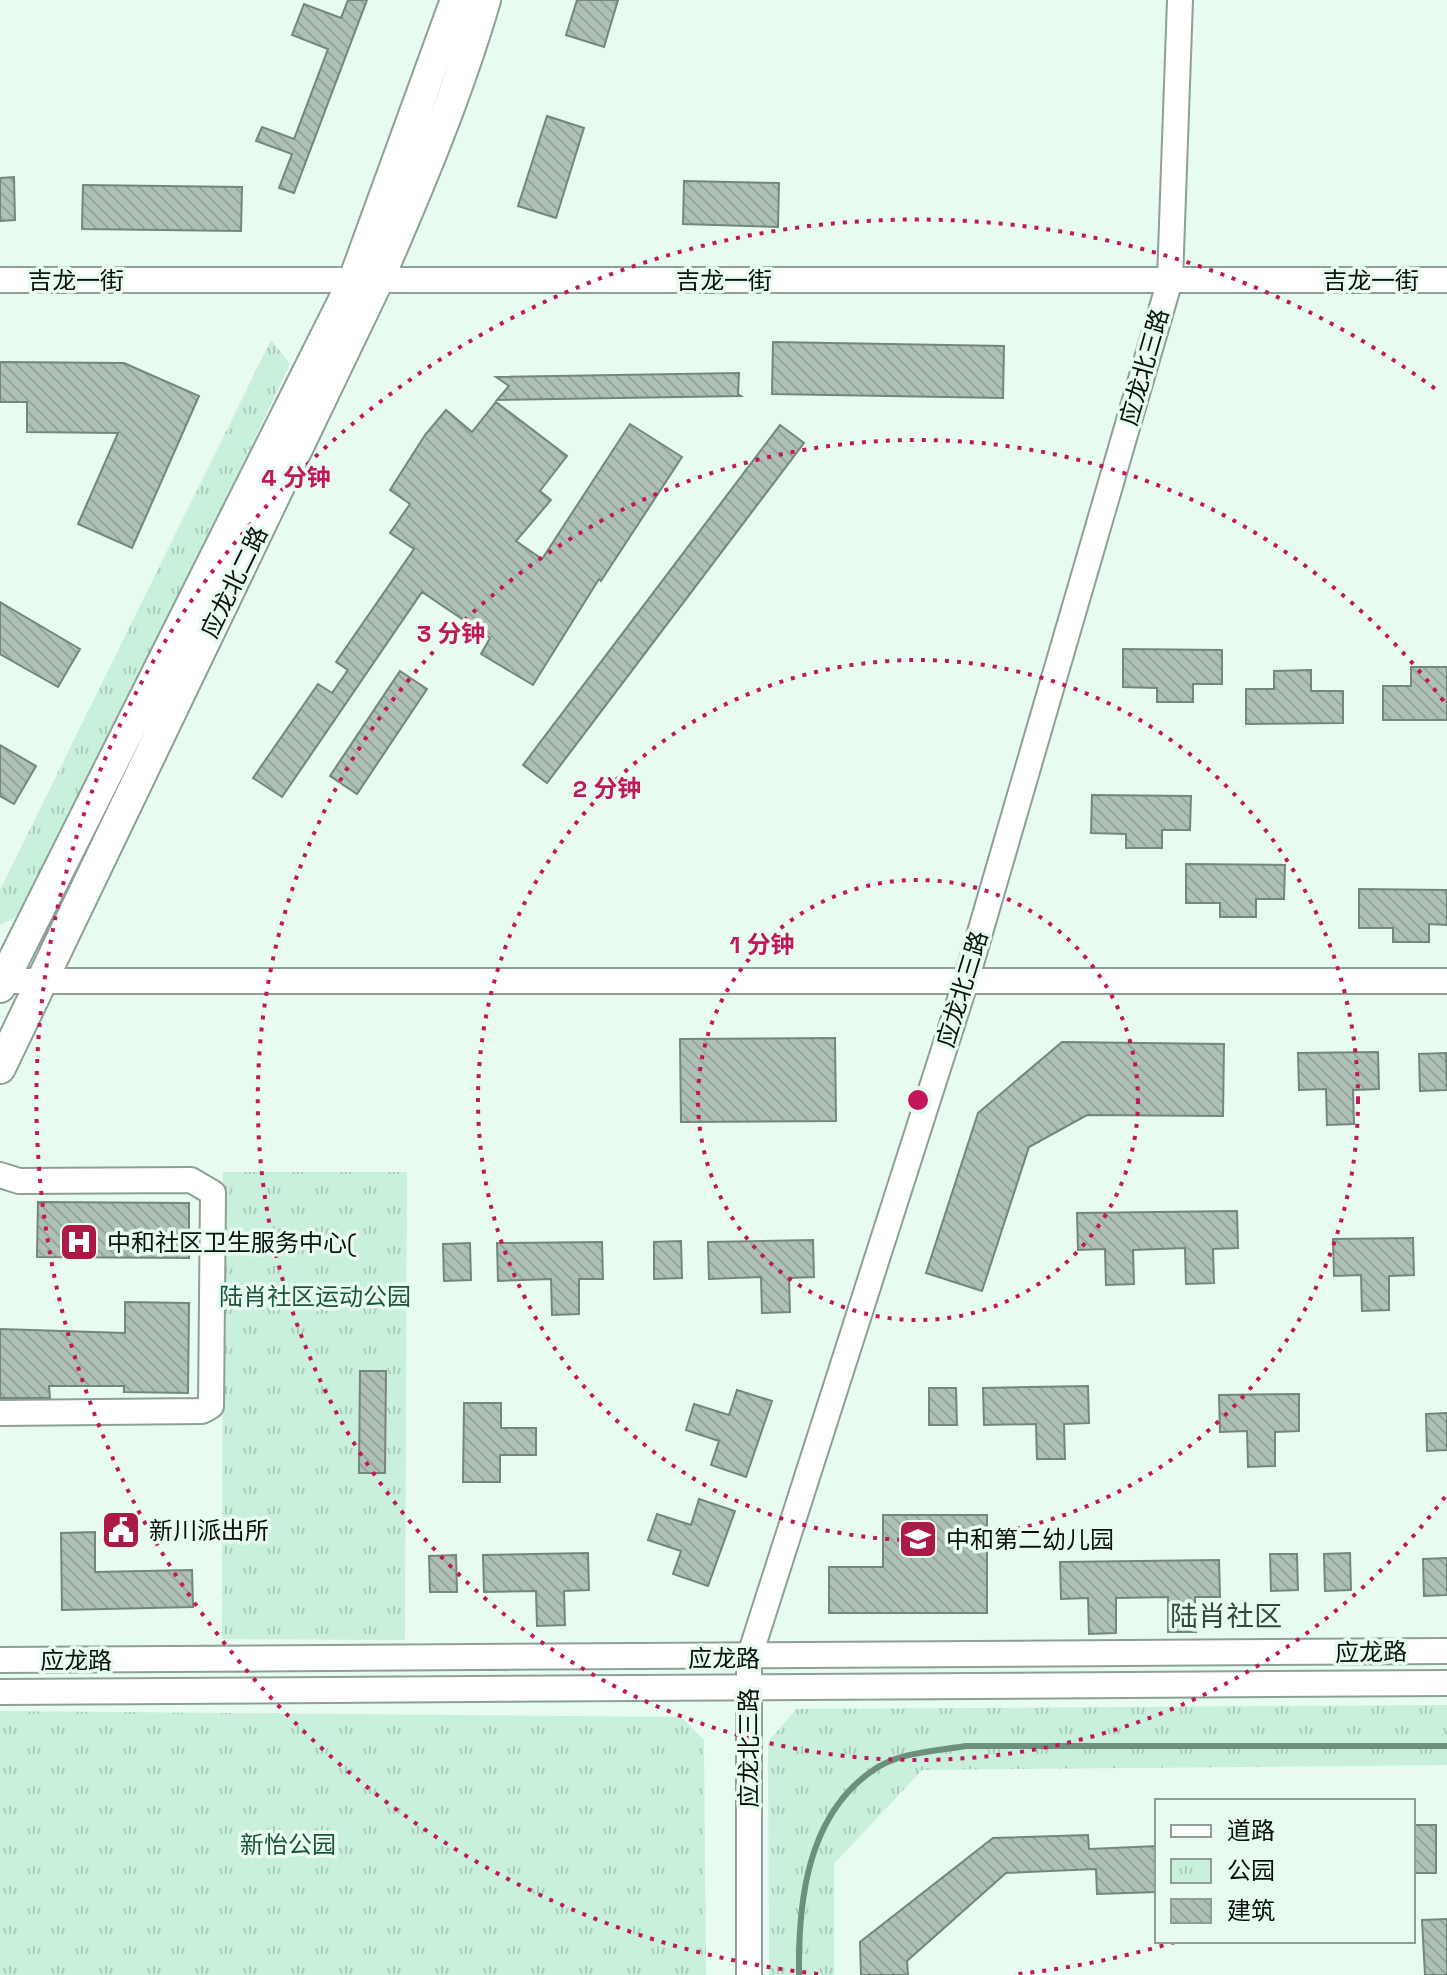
<svg xmlns="http://www.w3.org/2000/svg" width="1447" height="1975" font-family="'Space Grotesk','Noto Sans SC',sans-serif">
  <style>
    .park { fill: url(#park-tufts) }
    .lines { fill: none; stroke-linecap: round; stroke-linejoin: round }
    .stream { stroke: #6d907d; stroke-width: 6 }
    .building { fill: url(#building-back-hatch); stroke: #75867c; stroke-width: 2 }
    .minor-casing { stroke: #8ea096; stroke-width: 28 }
    .major-casing { stroke: #8ea096; stroke-width: 34 }
    .minor { stroke: #fff; stroke-width: 24 }
    .major { stroke: #fff; stroke-width: 30 }
    .ring { fill: none; stroke: #c2185b; stroke-width: 4; stroke-dasharray: 4 8 }
    .labels { text-anchor: middle; dominant-baseline: central; stroke-width: 7; stroke-linejoin: round; paint-order: stroke }
    .street-label { font-size: 24px; fill: #0a100d; stroke: #e8fbf0 }
    .poi-label { font-size: 24px; fill: #0a100d; stroke: #e8fbf0; text-anchor: start }
    .park-label { font-size: 24px; fill: #1b553b; stroke: #e8fbf0 }
    .quarter-label { font-size: 28px; fill: #37463e; stroke: #e8fbf0 }
    .centre { fill: #c2185b; stroke: #e8fbf0; stroke-width: 4 }
    .ring-label { font-size: 24px; text-anchor: middle; font-weight: bold; fill: #c2185b; stroke: #e8fbf0; stroke-width: 7; stroke-linejoin: round; paint-order: stroke }
  </style>
  <defs>
    <pattern id="park-tufts" width="24" height="20" patternUnits="userSpaceOnUse" patternTransform="scale(2)"><rect width="24" height="20" fill="#c8f0da"/><path d="M3 7l-1-3M5 7V3M7 7l1-3M15 17l-1-3M17 17v-4M19 17l1-3" fill="none" stroke="#aacdba"/></pattern>
    <pattern id="building-back-hatch" width="6" height="6" patternUnits="userSpaceOnUse" patternTransform="scale(2)"><rect width="6" height="6" fill="#afc1b7"/><path d="M-1 5l2 2M0 0l6 6M5-1l2 2" fill="none" stroke="#95a59c"/></pattern>
  </defs>
  <rect width="100%" height="100%" fill="#e8fbf0"/>
  <path class="park" d="M271,340L290,364L32,909L0,925V890Z
    M223,1172H407L405,1640L222,1639Z
    M1447,1705V1765L922,1770L834,1864V1975H769L768,1742L796,1709Z
    M0,1711L681,1717L704,1740L706,1975H0Z"/>
  <g class="lines">
    <path class="stream" d="M799,1975C798,1902 807,1816 872,1771C898,1752 935,1751 966,1746H1447"/>
  </g>
  <path class="building" d="M348,0H367L294,193L279,188L292,154L256,141L262,127L294,139L328,49L292,35L304,4L341,18Z
    M577,0H618L604,47L566,35Z
    M547,116L584,128L556,218L518,206Z
    M14,177L15,220L0,221V178Z
    M684,181L779,183L778,227L683,224Z
    M83,185L242,187L241,231L82,229Z
    M773,342L1004,346L1003,398L772,394Z
    M0,362L124,363L199,396L132,548L78,524L118,433L27,432V402H0Z
    M739,373L738,394L741,396L497,400L509,386L496,377Z
    M496,402L567,456L540,491L551,500L516,541L542,559L630,424L682,457L601,581L599,579L533,685L481,654L490,638L422,592L282,797L253,778L318,684L332,693L348,670L336,662L414,549L390,533L410,504L390,490L425,435L446,410L472,432Z
    M780,425L804,443L547,783L523,765Z
    M0,602L80,649L58,687L0,654Z
    M1123,649L1222,650V684H1193V702H1157V688L1123,687Z
    M1411,667H1447V720H1383V686H1411Z
    M1311,670V691H1343V723L1246,724V689H1274V671Z
    M400,671L427,689L357,794L330,776Z
    M0,745L36,766L14,804L0,796Z
    M1092,795L1191,796L1190,830H1162V848H1126V834L1091,833Z
    M1186,864L1285,865L1284,899H1256V917H1220V903H1186Z
    M1359,889L1447,890V925L1429,924V942H1393V928H1359Z
    M835,1038L836,1121L681,1122L680,1039Z
    M1062,1042L1224,1044L1223,1116L1087,1115L1029,1147L982,1291L926,1273L978,1113Z
    M1378,1052L1379,1089L1353,1090L1354,1124L1327,1125L1326,1089L1299,1090L1298,1053Z
    M1446,1053L1447,1090L1420,1091L1419,1054Z
    M38,1202L189,1203V1258L37,1257Z
    M1237,1211L1238,1248L1213,1249L1214,1283L1186,1284L1185,1248L1133,1250L1134,1284L1106,1285L1105,1249L1078,1250L1077,1213Z
    M1413,1238L1414,1275L1389,1276V1310L1362,1311L1361,1275L1334,1276L1333,1239Z
    M813,1240L814,1277L789,1278L790,1312L762,1313L761,1277L709,1279L708,1242Z
    M681,1241L682,1278L654,1279V1242Z
    M602,1242L603,1279H579V1314L552,1315L551,1279L498,1281L497,1243Z
    M470,1243L471,1280L444,1281L443,1244Z
    M125,1302L189,1303L188,1393L124,1392V1386H49L50,1398H0V1329L125,1333Z
    M360,1371H386L385,1473H359Z
    M1088,1386L1089,1423L1064,1424L1065,1459H1037L1036,1424L984,1425L983,1388Z
    M929,1388H956L957,1425H929Z
    M737,1390L772,1401L746,1477L711,1465L719,1441L686,1430L694,1404L729,1415Z
    M1299,1394V1431L1275,1432V1466L1248,1467L1247,1431L1220,1432L1219,1395Z
    M464,1403H501V1428H536V1455H500V1482H463Z
    M1447,1413V1450L1427,1451L1426,1414Z
    M699,1499L735,1511L708,1586L673,1574L681,1551L648,1540L657,1514L691,1525Z
    M883,1515H987V1613H829V1567H883Z
    M95,1532V1572L192,1570L193,1607L62,1610L61,1533Z
    M588,1553L589,1590L564,1591L565,1625L537,1626L536,1591L484,1592L483,1555Z
    M1350,1553L1351,1590L1325,1591L1324,1554Z
    M1270,1554H1297L1298,1590L1271,1591Z
    M456,1555L457,1592H430L429,1556Z
    M1447,1558V1595L1424,1596L1423,1559Z
    M1219,1560L1220,1597H1195L1196,1632H1168V1597L1116,1598V1633L1089,1634L1088,1598L1061,1599L1060,1562Z
    M1413,1825H1436V1873H1413Z
    M1088,1835L1089,1849L1157,1846V1892L1097,1894L1096,1869L1006,1873L907,1961L908,1975H861L860,1942L993,1838Z
    M1447,1919V1975H1425L1422,1920Z"/>
  <g class="lines">
    <defs>
      <path id="minor" d="M0,280H1447
        M0,981H1447
        M0,1175L19,1181L191,1180L213,1193L211,1406L202,1411L0,1413
        M0,1660L1447,1651
        M0,1692L1447,1683
        M749,1975V1658L965,984L1170,280L1180,0"/>
      <path id="major" d="M0,987L354,280L456,0
        M0,1068L378,280C418,188 457,96 485,0"/>
    </defs>
    <use href="#minor" class="minor-casing"/>
    <use href="#major" class="major-casing"/>
    <use href="#minor" class="minor"/>
    <use href="#major" class="major"/>
  </g>
  <g class="ring">
    <circle cx="918" cy="1100" r="220"/>
    <circle cx="918" cy="1100" r="440"/>
    <path d="M1445 1497A660 660 0 1 1 1445 703"/>
    <path d="M1175 1942A880 880 0 0 1 1018 1974M818 1974A880 880 0 1 1 1441 393"/>
  </g>
  <defs>
    <symbol id="hospital-square" viewBox="-11 -11 22 22"><rect x="-9" y="-9" width="18" height="18" rx="4" fill="#ad1946" stroke="#e8fbf0"/><path d="M-5-5h3v3.5h4V-5h3V5h-3V1.5h-4V5h-3Z" fill="#fff"/></symbol>
    <symbol id="civic-square" viewBox="-11 -11 22 22"><rect x="-9" y="-9" width="18" height="18" rx="4" fill="#ad1946" stroke="#e8fbf0"/><path d="M-.6-6.5H3V-4.5H.6V-3L4-1V1h2V6H-6V1h2V-1L-.6-3ZM-1.2 2.5V6h2.4V2.5Z" fill="#fff"/></symbol>
    <symbol id="school-square" viewBox="-11 -11 22 22"><rect x="-9" y="-9" width="18" height="18" rx="4" fill="#ad1946" stroke="#e8fbf0"/><path d="M0-5L7-2L0 1L-7-2ZM-4 1L0 2.5L4 1V4Q0 6-4 4Z" fill="#fff"/></symbol>
  </defs>
  <g fill-rule="evenodd">
    <use href="#hospital-square" x="57" y="1220" width="44" height="44"/>
    <use href="#civic-square" x="99" y="1508" width="44" height="44"/>
    <use href="#school-square" x="896" y="1517" width="44" height="44"/>
  </g>
  <g class="labels">
    <g class="street-label">
      <text x="76" y="280">吉龙一街</text>
      <text x="724" y="280">吉龙一街</text>
      <text x="1371" y="280">吉龙一街</text>
      <text transform="translate(1144 367) rotate(-74)">应龙北三路</text>
      <text transform="translate(234 582) rotate(-64)">应龙北二路</text>
      <text transform="translate(962 989) rotate(-73)">应龙北三路</text>
      <text transform="translate(1371 1652) rotate(-1)">应龙路</text>
      <text x="724" y="1658">应龙路</text>
      <text x="76" y="1660">应龙路</text>
      <text transform="translate(748 1748) rotate(-90)">应龙北三路</text>
    </g>
    <g class="poi-label">
      <text x="107" y="1242">中和社区卫生服务中心(</text>
      <text x="149" y="1530">新川派出所</text>
      <text x="946" y="1539">中和第二幼儿园</text>
    </g>
    <g class="park-label">
      <text x="315" y="1296">陆肖社区运动公园</text>
      <text x="288" y="1844">新怡公园</text>
    </g>
    <g class="quarter-label">
      <text x="1226" y="1616">陆肖社区</text>
    </g>
  </g>
  <circle cx="918" cy="1100" r="12" class="centre"/>
  <g class="ring-label">
    <text x="296" y="486">4 分钟</text>
    <text x="451" y="642">3 分钟</text>
    <text x="607" y="797">2 分钟</text>
    <text x="762" y="953">1 分钟</text>
  </g>
  <rect x="1155" y="1799" width="260" height="144" fill="#e8fbf0" stroke="#8f9d95" stroke-width="2"/>
  <rect x="1171" y="1825" width="40" height="12" fill="#ffffff" stroke="#8f9d95" stroke-width="2"/>
  <text x="1227" y="1839" font-size="24" fill="#0a100d">道路</text>
  <rect x="1171" y="1859" width="40" height="24" fill="url(#park-tufts)" stroke="#8f9d95" stroke-width="2"/>
  <text x="1227" y="1879" font-size="24" fill="#0a100d">公园</text>
  <rect x="1171" y="1899" width="40" height="24" fill="url(#building-back-hatch)" stroke="#8f9d95" stroke-width="2"/>
  <text x="1227" y="1919" font-size="24" fill="#0a100d">建筑</text>
</svg>
